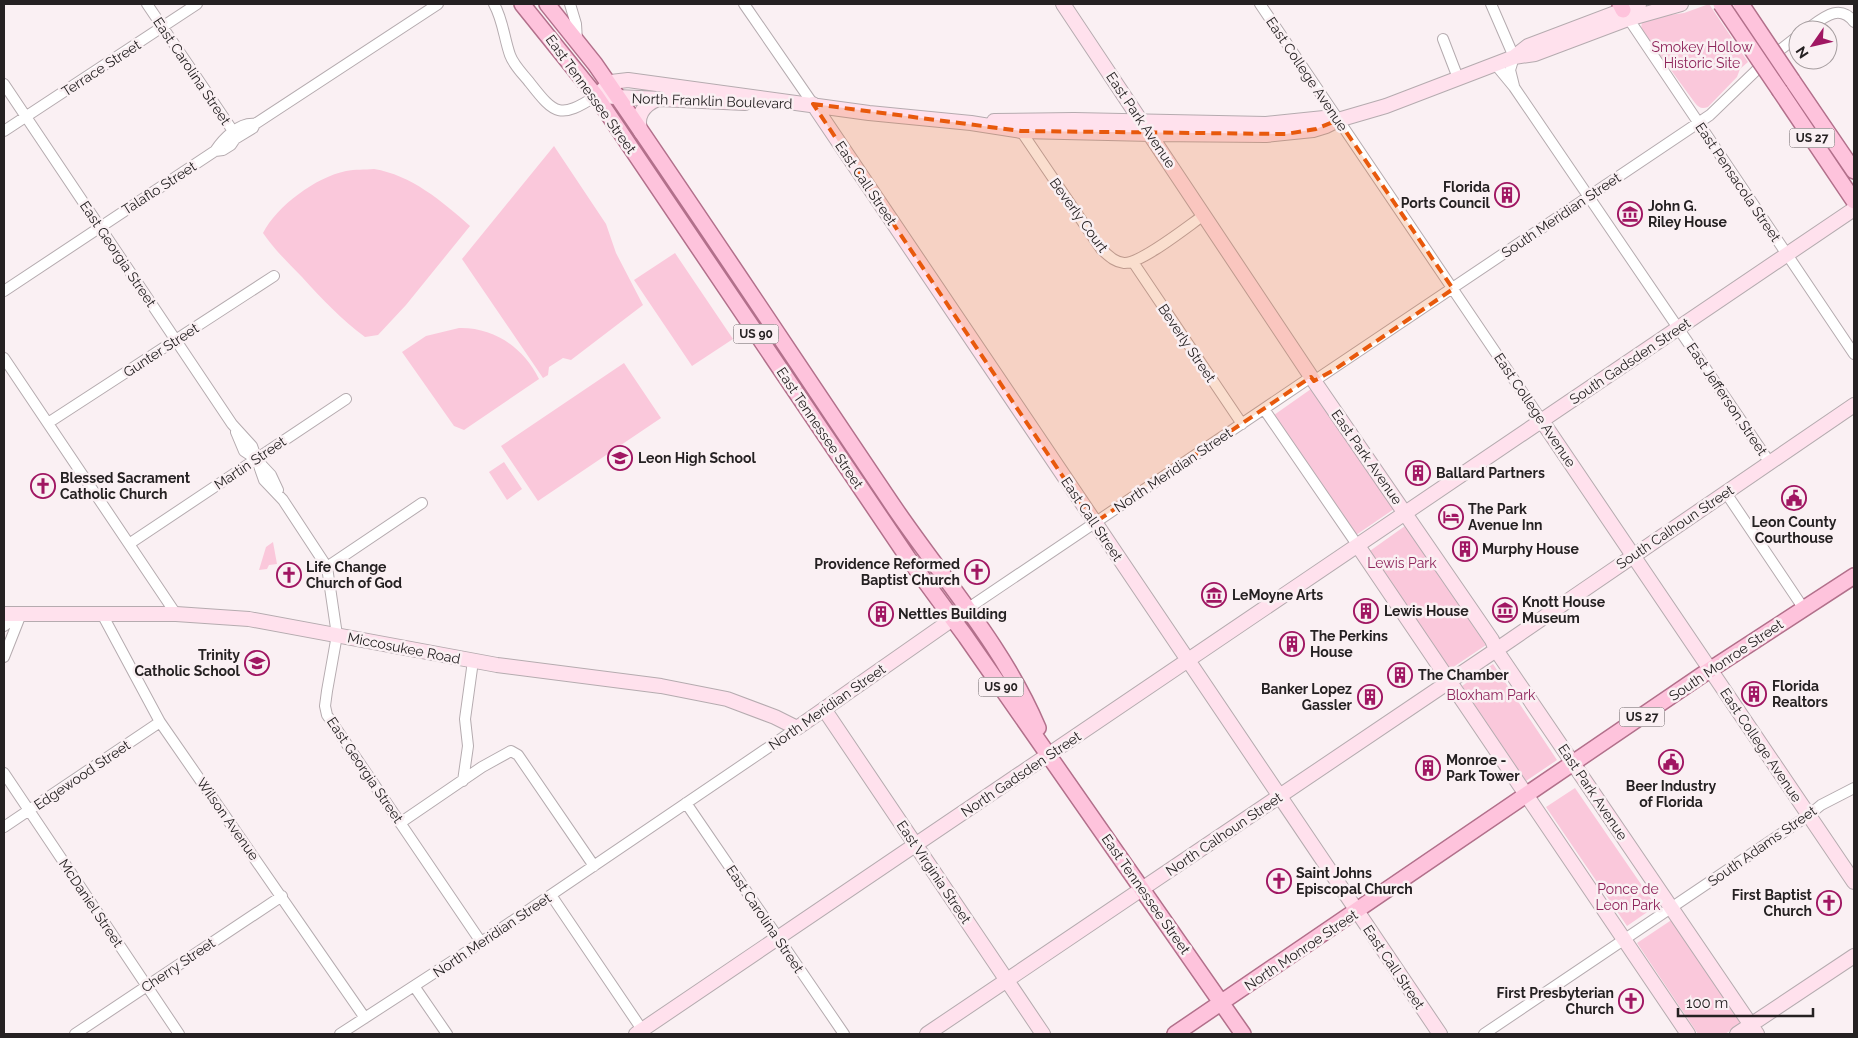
<svg xmlns="http://www.w3.org/2000/svg" width="1858" height="1038" font-family="Raleway,sans-serif">
  <style>
    .park { fill: #fac8db }
    .lines { fill: none; stroke-linecap: round; stroke-linejoin: round }
    .street-casing { stroke: #b5abaf; stroke-width: 12 }
    .secondary-casing { stroke: #b5abaf; stroke-width: 16 }
    .primary-casing { stroke: #b2708b; stroke-width: 18 }
    .street { stroke: #fff; stroke-width: 10 }
    .secondary { stroke: #ffe1ed; stroke-width: 14 }
    .primary { stroke: #fec3dc; stroke-width: 15 }
    .primary-bridge-casing { stroke: #b2708b; stroke-width: 18; stroke-linecap: butt }
    .primary-bridge { stroke: #fec3dc; stroke-width: 15 }
    .marked { fill: #e8590c; fill-opacity: 0.2; stroke: #e8590c; stroke-width: 4; stroke-dasharray: 10 6; stroke-linejoin: round }
    .labels { text-anchor: middle; dominant-baseline: central; stroke-width: 5; stroke-linejoin: round; paint-order: stroke }
    .shield { fill: #faf0f3; stroke: #655f61; stroke-width: 1 }
    .shield-label { font-size: 12px; font-weight: bold; fill: #252122 }
    .park-label { font-size: 14px; fill: #8e245a; stroke: #faf0f3 }
    .street-label { font-size: 14px; fill: #252122; stroke: #faf0f3 }
    .poi-label { font-size: 14px; font-weight: bold; fill: #252122; stroke: #faf0f3; text-anchor: start }
  </style>
  <rect width="100%" height="100%" fill="#faf0f3"/>
  <path class="park" d="M1709,4L1748,62L1740,69L1737,77L1708,107C1702,109 1699,108 1695,103L1641,29L1642,21L1654,17L1684,13Z
    M554,146L606,224L616,253L643,305L571,360L563,358L549,367L548,375L543,378L462,259Z
    M374,169C411,175 442,201 470,226L406,305L378,335L365,337C341,319 322,299 302,277C288,263 274,249 263,233C277,206 316,177 346,171C355,169 365,170 374,169Z
    M675,253L733,339L692,366L634,280Z
    M459,328C494,327 524,348 539,379L464,430L454,426L402,352L426,336Z
    M624,363L661,418L538,501L501,446Z
    M1311,389L1394,509L1356,535L1274,415Z
    M504,462L522,489L507,500L489,472Z
    M1405,526L1486,645L1449,670L1367,553Z
    M273,542L277,564L269,565L267,569L259,570L266,547Z
    M1493,664L1557,760L1526,781L1462,686Z
    M1575,788L1656,906L1627,926L1546,807Z
    M1673,919L1742,1023L1725,1034H1698L1637,943Z"/>
  <g class="lines">
    <defs>
      <path id="street" d="M147,4L237,137
        M494,4C503,20 504,38 510,55C514,66 524,75 530,83C555,115 560,119 596,96
        M570,4L576,24L577,40
        M744,4L813,104
        M1260,4L1542,421
        M1491,4L1514,57L1510,70L1514,86
        M1626,15L1854,354
        M1806,30C1822,19 1839,2 1854,22
        M1443,39L1458,78
        M1495,64L1514,87L1770,463
        M4,84L232,424L252,446L264,480L283,500L327,567L337,635L327,691L325,706L327,715L481,942
        M4,131L197,4
        M1021,131L1101,249C1108,255 1114,262 1124,263C1141,264 1188,226 1204,215
        M215,151L223,150L231,145L235,139L253,128L255,124L438,4
        M1133,262L1242,424
        M4,291L215,151C223,139 239,122 255,124
        M4,358L176,614
        M1314,381L1710,115L1767,60L1798,36
        M1264,409L1358,546
        M48,423L274,276
        M236,432L244,451L256,459L271,475L278,490
        M1726,493L1804,609
        M129,544L346,399
        M327,567L422,503
        M967,609L1311,377
        M102,614L160,722L365,1018
        M4,626L20,614
        M4,657L21,614
        M4,773L179,1034
        M463,781L468,746L465,719L473,661
        M686,803L844,1034
        M400,823L482,767L511,751L518,755L594,866
        M4,827L160,722
        M551,895L645,1034
        M414,986L447,1034
        M75,1034L282,896
        M340,1034L471,949L797,728
        M1484,1034L1809,815L1821,805L1854,788"/>
      <path id="secondary" d="M1063,4L1314,381L1492,640L1496,650L1757,1034
        M1514,57L1528,46L1639,4
        M596,96L611,82L628,80L869,113L971,123L1021,131L1151,134L1266,135L1313,130L1326,126L1338,120
        M596,96L745,103
        M813,104L1440,1034
        M994,121L1074,120L1266,124L1324,118L1338,120L1386,106L1514,57L1535,54L1628,19L1681,4
        M641,132C635,117 643,105 658,99
        M1542,421L1854,882
        M1358,546L1688,1034
        M4,614H176L249,619L497,665L661,686L727,699L775,717L797,728L967,609
        M824,709L1043,1034
        M636,1034L1854,209
        M927,1034L1496,650L1854,405
        M1737,1034L1854,956"/>
      <path id="primary" d="M522,4L596,96L908,558L966,637L1243,1034
        M547,4L595,64C696,210 794,359 894,507C943,579 1004,647 1038,728
        M1620,4L1623,10
        M1792,80L1854,171
        M1780,91L1854,201
        M1175,1034L1702,675L1854,576"/>
    </defs>
    <use href="#street" class="street-casing"/>
    <use href="#secondary" class="secondary-casing"/>
    <use href="#primary" class="primary-casing"/>
    <use href="#street" class="street"/>
    <use href="#secondary" class="secondary"/>
    <use href="#primary" class="primary"/>
    <defs>
      <path id="primary-bridge" d="M1721,4L1780,91
        M1741,4L1792,80"/>
    </defs>
    <use href="#primary-bridge" class="primary-bridge-casing"/>
    <use href="#primary-bridge" class="primary-bridge"/>
  </g>
  <path class="marked" d="M813,104L1021,131L1286,134L1316,129L1338,120L1453,289L1334,370L1314,381L1311,377L1094,523Z"/>
  <defs>
    <symbol id="building-ring" viewBox="-11 -11 22 22"><circle r="9.5" fill="#faf0f3" stroke="#a01662" stroke-width="1.5"/><path d="M-4-6H4V6H1V3H-1V6H-4ZM-2.5-4.3h1.7v1.8h-1.7ZM.8-4.3h1.7v1.8H.8ZM-2.5-1h1.7V.8h-1.7ZM.8-1h1.7V.8H.8Z" fill="#a01662"/></symbol>
    <symbol id="museum-ring" viewBox="-11 -11 22 22"><circle r="9.5" fill="#faf0f3" stroke="#a01662" stroke-width="1.5"/><path d="M0-6L6-3V-2H-6V-3ZM-5-1h2V3h-2ZM-1-1h2V3h-2ZM3-1h2V3H3ZM-6 4H6V6H-6Z" fill="#a01662"/></symbol>
    <symbol id="school-ring" viewBox="-11 -11 22 22"><circle r="9.5" fill="#faf0f3" stroke="#a01662" stroke-width="1.5"/><path d="M0-5L7-2L0 1L-7-2ZM-4 1L0 2.5L4 1V4Q0 6-4 4Z" fill="#a01662"/></symbol>
    <symbol id="church-ring" viewBox="-11 -11 22 22"><circle r="9.5" fill="#faf0f3" stroke="#a01662" stroke-width="1.5"/><path d="M-1.2-6h2.4v3.5h3.3v2.4h-3.3V6h-2.4V-.1h-3.3v-2.4h3.3Z" fill="#a01662"/></symbol>
    <symbol id="civic-ring" viewBox="-11 -11 22 22"><circle r="9.5" fill="#faf0f3" stroke="#a01662" stroke-width="1.5"/><path d="M-.6-6.5H3V-4.5H.6V-3L4-1V1h2V6H-6V1h2V-1L-.6-3ZM-1.2 2.5V6h2.4V2.5Z" fill="#a01662"/></symbol>
    <symbol id="hotel-ring" viewBox="-11 -11 22 22"><circle r="9.5" fill="#faf0f3" stroke="#a01662" stroke-width="1.5"/><path d="M-6-4.5h1.5V1H6V5H4.5V3h-9V5H-6ZM-4 0a1.8 1.8 0 1 1 3.6 0ZM.5 0V-2.5h3Q6-2.5 6 0Z" fill="#a01662"/></symbol>
  </defs>
  <g fill-rule="evenodd">
    <use href="#building-ring" x="1493" y="181" width="28" height="28"/>
    <use href="#museum-ring" x="1616" y="200" width="28" height="28"/>
    <use href="#school-ring" x="606" y="444" width="28" height="28"/>
    <use href="#building-ring" x="1404" y="459" width="28" height="28"/>
    <use href="#church-ring" x="29" y="472" width="28" height="28"/>
    <use href="#civic-ring" x="1780" y="484" width="28" height="28"/>
    <use href="#hotel-ring" x="1437" y="503" width="28" height="28"/>
    <use href="#building-ring" x="1451" y="535" width="28" height="28"/>
    <use href="#church-ring" x="963" y="558" width="28" height="28"/>
    <use href="#church-ring" x="275" y="561" width="28" height="28"/>
    <use href="#museum-ring" x="1200" y="581" width="28" height="28"/>
    <use href="#museum-ring" x="1491" y="596" width="28" height="28"/>
    <use href="#building-ring" x="1352" y="597" width="28" height="28"/>
    <use href="#building-ring" x="867" y="600" width="28" height="28"/>
    <use href="#building-ring" x="1278" y="630" width="28" height="28"/>
    <use href="#school-ring" x="243" y="649" width="28" height="28"/>
    <use href="#building-ring" x="1386" y="661" width="28" height="28"/>
    <use href="#building-ring" x="1740" y="680" width="28" height="28"/>
    <use href="#building-ring" x="1356" y="683" width="28" height="28"/>
    <use href="#civic-ring" x="1657" y="748" width="28" height="28"/>
    <use href="#building-ring" x="1414" y="754" width="28" height="28"/>
    <use href="#church-ring" x="1265" y="867" width="28" height="28"/>
    <use href="#church-ring" x="1815" y="889" width="28" height="28"/>
    <use href="#church-ring" x="1617" y="987" width="28" height="28"/>
  </g>
  <g class="labels">
    <g class="shield">
      <rect x="1789.5" y="128.5" width="45" height="19" rx="4"/>
      <rect x="733.5" y="324.5" width="45" height="19" rx="4"/>
      <rect x="978.5" y="677.5" width="45" height="19" rx="4"/>
      <rect x="1619.5" y="707.5" width="45" height="19" rx="4"/>
    </g>
    <g class="shield-label">
      <text x="1812" y="138">US 27</text>
      <text x="756" y="334">US 90</text>
      <text x="1001" y="687">US 90</text>
      <text x="1642" y="717">US 27</text>
    </g>
    <g class="park-label">
      <text x="1702" y="47">Smokey Hollow<tspan x="1702" dy="16">Historic Site</tspan></text>
      <text x="1402" y="563">Lewis Park</text>
      <text x="1491" y="695">Bloxham Park</text>
      <text x="1628" y="889">Ponce de<tspan x="1628" dy="16">Leon Park</tspan></text>
    </g>
    <g class="street-label">
      <text transform="translate(101 68) rotate(-33)">Terrace Street</text>
      <text transform="translate(192 71) rotate(56)">East Carolina Street</text>
      <text transform="translate(1307 74) rotate(56)">East College Avenue</text>
      <text transform="translate(591 94) rotate(54)">East Tennessee Street</text>
      <text transform="translate(712 101) rotate(2)">North Franklin Boulevard</text>
      <text transform="translate(1141 120) rotate(56)">East Park Avenue</text>
      <text transform="translate(1738 182) rotate(56)">East Pensacola Street</text>
      <text transform="translate(866 183) rotate(56)">East Call Street</text>
      <text transform="translate(159 188) rotate(-33)">Talaflo Street</text>
      <text transform="translate(1079 215) rotate(54)">Beverly Court</text>
      <text transform="translate(1561 215) rotate(-34)">South Meridian Street</text>
      <text transform="translate(118 254) rotate(56)">East Georgia Street</text>
      <text transform="translate(1187 343) rotate(56)">Beverly Street</text>
      <text transform="translate(161 350) rotate(-33)">Gunter Street</text>
      <text transform="translate(1630 361) rotate(-34)">South Gadsden Street</text>
      <text transform="translate(1727 399) rotate(56)">East Jefferson Street</text>
      <text transform="translate(1535 410) rotate(56)">East College Avenue</text>
      <text transform="translate(820 428) rotate(56)">East Tennessee Street</text>
      <text transform="translate(1367 457) rotate(55)">East Park Avenue</text>
      <text transform="translate(250 463) rotate(-34)">Martin Street</text>
      <text transform="translate(1173 470) rotate(-34)">North Meridian Street</text>
      <text transform="translate(1092 519) rotate(56)">East Call Street</text>
      <text transform="translate(1675 527) rotate(-34)">South Calhoun Street</text>
      <text transform="translate(404 648) rotate(11)">Miccosukee Road</text>
      <text transform="translate(1726 660) rotate(-34)">South Monroe Street</text>
      <text transform="translate(827 707) rotate(-35)">North Meridian Street</text>
      <text transform="translate(1761 745) rotate(56)">East College Avenue</text>
      <text transform="translate(365 770) rotate(56)">East Georgia Street</text>
      <text transform="translate(1021 774) rotate(-34)">North Gadsden Street</text>
      <text transform="translate(82 775) rotate(-34)">Edgewood Street</text>
      <text transform="translate(1593 792) rotate(56)">East Park Avenue</text>
      <text transform="translate(228 819) rotate(55)">Wilson Avenue</text>
      <text transform="translate(1224 834) rotate(-34)">North Calhoun Street</text>
      <text transform="translate(1762 846) rotate(-35)">South Adams Street</text>
      <text transform="translate(934 872) rotate(56)">East Virginia Street</text>
      <text transform="translate(1146 894) rotate(55)">East Tennessee Street</text>
      <text transform="translate(91 903) rotate(56)">McDaniel Street</text>
      <text transform="translate(765 919) rotate(56)">East Carolina Street</text>
      <text transform="translate(492 935) rotate(-34)">North Meridian Street</text>
      <text transform="translate(1301 950) rotate(-34)">North Monroe Street</text>
      <text transform="translate(178 965) rotate(-34)">Cherry Street</text>
      <text transform="translate(1394 967) rotate(56)">East Call Street</text>
    </g>
    <g class="poi-label">
      <text x="1490" y="187" text-anchor="end">Florida<tspan x="1490" dy="16">Ports Council</tspan></text>
      <text x="1648" y="206">John G.<tspan x="1648" dy="16">Riley House</tspan></text>
      <text x="638" y="458">Leon High School</text>
      <text x="1436" y="473">Ballard Partners</text>
      <text x="60" y="478">Blessed Sacrament<tspan x="60" dy="16">Catholic Church</tspan></text>
      <text x="1468" y="509">The Park<tspan x="1468" dy="16">Avenue Inn</tspan></text>
      <text x="1794" y="522" text-anchor="middle">Leon County<tspan x="1794" dy="16">Courthouse</tspan></text>
      <text x="1482" y="549">Murphy House</text>
      <text x="960" y="564" text-anchor="end">Providence Reformed<tspan x="960" dy="16">Baptist Church</tspan></text>
      <text x="306" y="567">Life Change<tspan x="306" dy="16">Church of God</tspan></text>
      <text x="1232" y="595">LeMoyne Arts</text>
      <text x="1522" y="602">Knott House<tspan x="1522" dy="16">Museum</tspan></text>
      <text x="1384" y="611">Lewis House</text>
      <text x="898" y="614">Nettles Building</text>
      <text x="1310" y="636">The Perkins<tspan x="1310" dy="16">House</tspan></text>
      <text x="240" y="655" text-anchor="end">Trinity<tspan x="240" dy="16">Catholic School</tspan></text>
      <text x="1418" y="675">The Chamber</text>
      <text x="1772" y="686">Florida<tspan x="1772" dy="16">Realtors</tspan></text>
      <text x="1352" y="689" text-anchor="end">Banker Lopez<tspan x="1352" dy="16">Gassler</tspan></text>
      <text x="1446" y="760">Monroe -<tspan x="1446" dy="16">Park Tower</tspan></text>
      <text x="1671" y="786" text-anchor="middle">Beer Industry<tspan x="1671" dy="16">of Florida</tspan></text>
      <text x="1296" y="873">Saint Johns<tspan x="1296" dy="16">Episcopal Church</tspan></text>
      <text x="1812" y="895" text-anchor="end">First Baptist<tspan x="1812" dy="16">Church</tspan></text>
      <text x="1614" y="993" text-anchor="end">First Presbyterian<tspan x="1614" dy="16">Church</tspan></text>
    </g>
  </g>
  <rect width="1858" height="1038" fill="none" stroke="#252122" stroke-width="10"/>
  <g transform="translate(1813 45) rotate(236)"><circle r="24" fill="#faf0f3" stroke="#a59d9f"/>
  <path d="M0-4L9 19L0 12L-9 19Z" fill="#a01662"/>
  <text y="-8" font-size="14" font-weight="bold" text-anchor="middle" fill="#252122">N</text>
  </g>
  <path d="M1678 1008v8h135v-8" fill="none" stroke="#252122" stroke-width="2.5"/>
  <text x="1686" y="1008" font-size="15" fill="#252122" stroke="#faf0f3" stroke-width="4" paint-order="stroke">100 m</text>
</svg>
